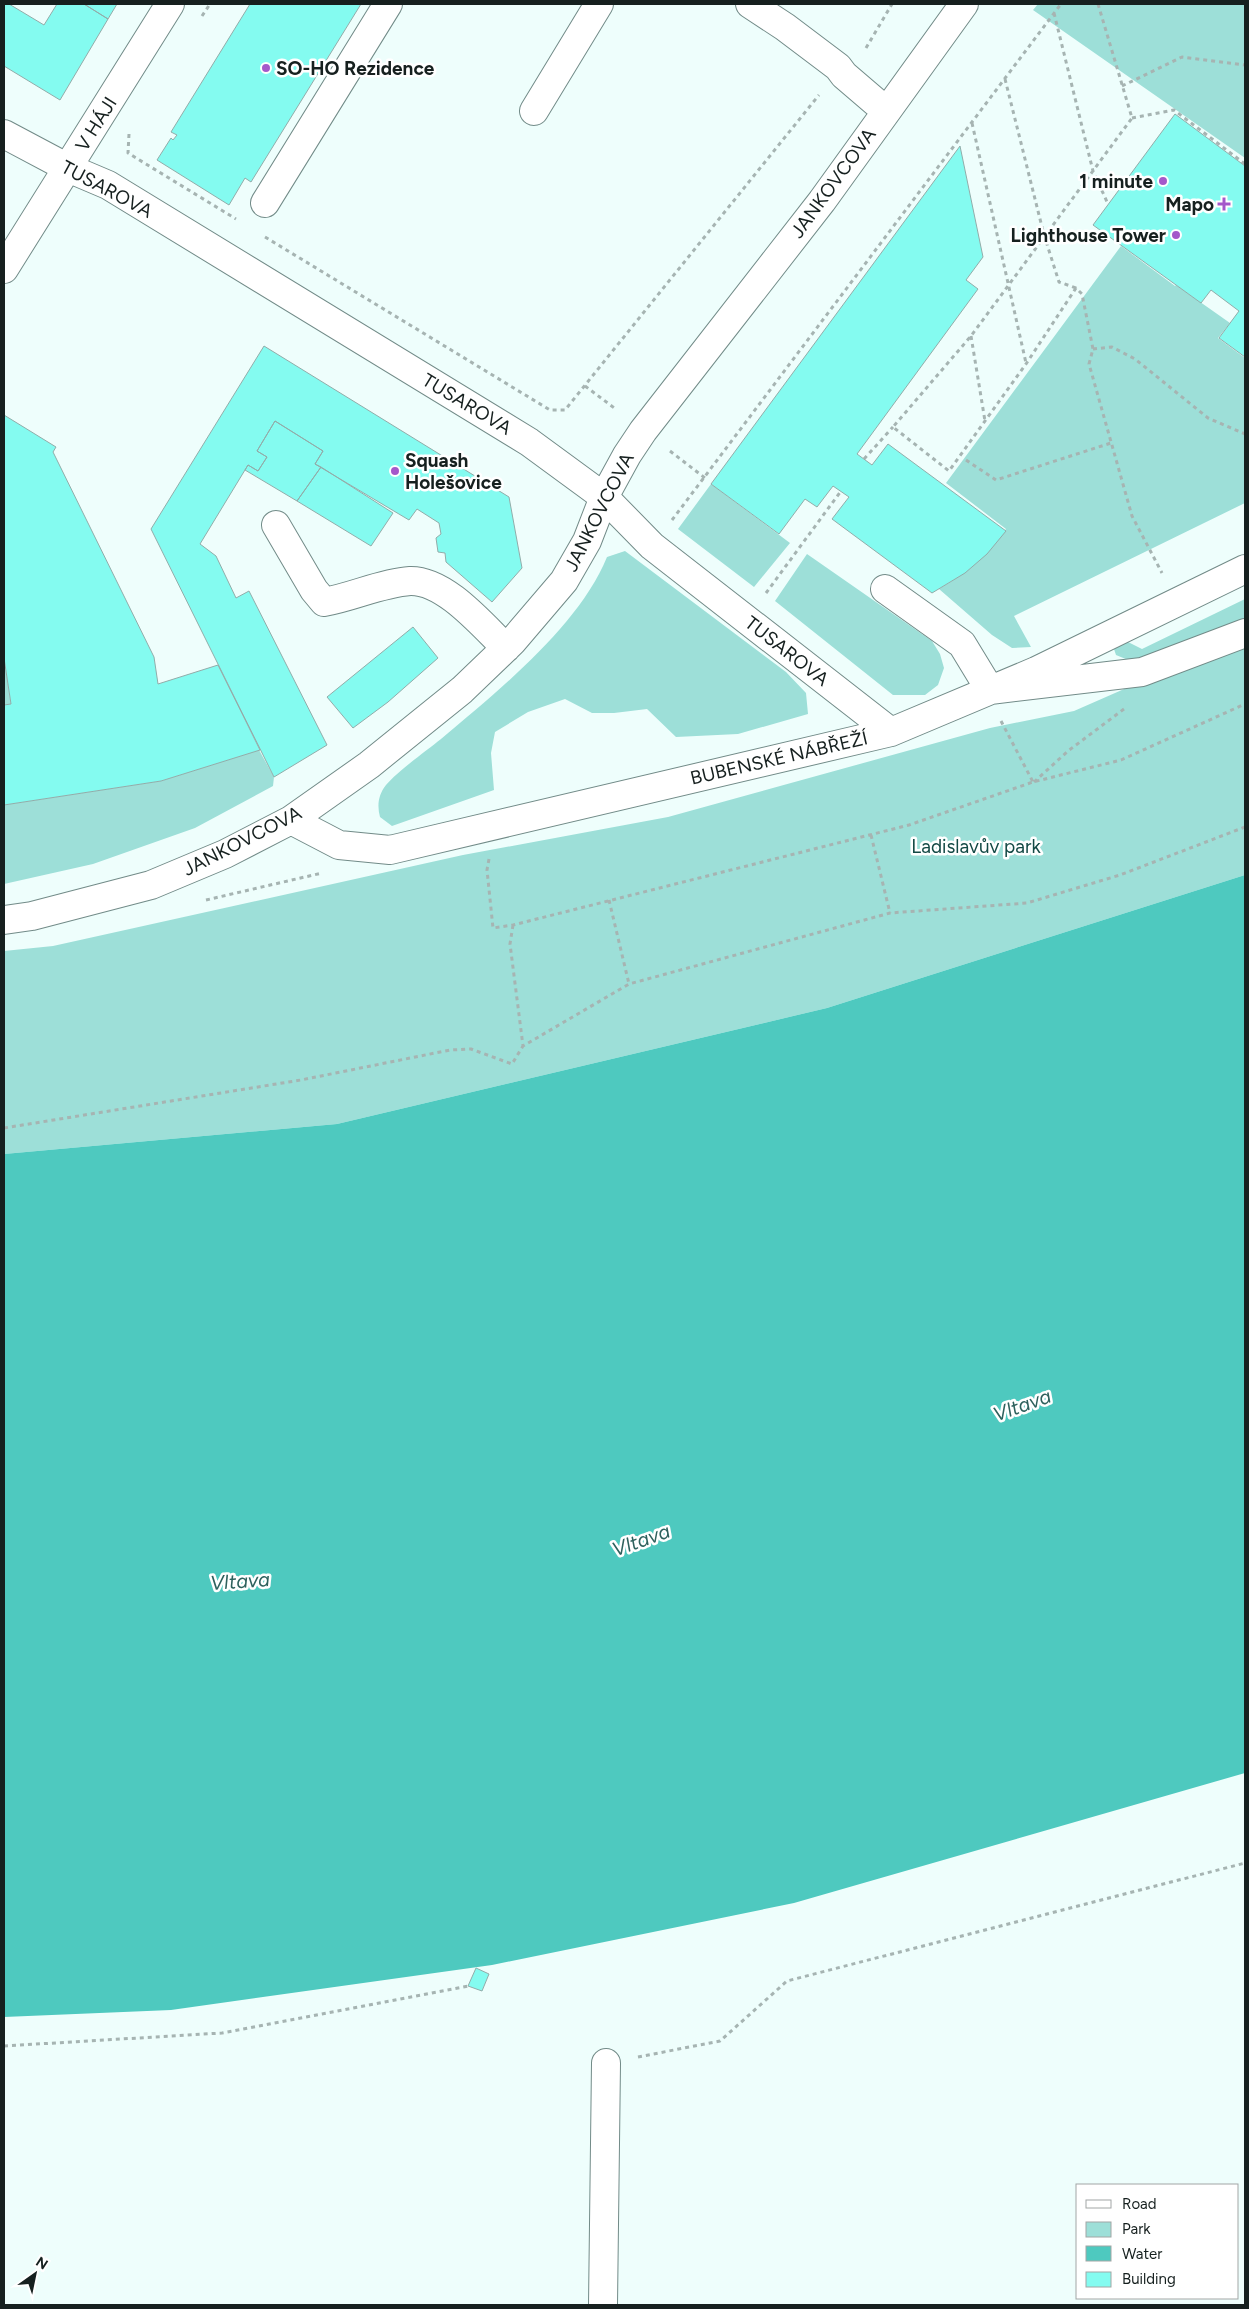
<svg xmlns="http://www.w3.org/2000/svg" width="1249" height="2309" font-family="Figtree,sans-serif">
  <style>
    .green { fill: #9ddfd8 }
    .water { fill: #4ec9bf }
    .building { fill: #84fbf0; stroke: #92aca9 }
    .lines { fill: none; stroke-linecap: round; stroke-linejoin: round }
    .minor-casing { stroke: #728b88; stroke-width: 30 }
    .path { stroke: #a6b4b2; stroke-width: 3; stroke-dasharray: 4 4; stroke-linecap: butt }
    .minor { stroke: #fff; stroke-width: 28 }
    .poi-dot { fill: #a458ca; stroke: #fff; stroke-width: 2 }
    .labels { text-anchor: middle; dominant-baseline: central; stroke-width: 5; stroke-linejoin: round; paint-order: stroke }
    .poi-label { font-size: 19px; font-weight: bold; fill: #16201f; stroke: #fff; text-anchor: end }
    .street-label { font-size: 19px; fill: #16201f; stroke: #fff }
    .park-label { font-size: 19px; fill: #134945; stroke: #fff }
    .water-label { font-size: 20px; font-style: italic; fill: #2e615d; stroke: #fff }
  </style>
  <rect width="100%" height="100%" fill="#eefefc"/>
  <path class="green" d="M1038,4H1245V158L1033,10Z
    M1121,246L1175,286L1176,285L1230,323L1218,338L1245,358V503L1014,616L1031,647L1012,648L992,635L939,589C968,572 985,556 1006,529L946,483Z
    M711,484L790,543L754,587L678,529Z
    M625,551L786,672L806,693L808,714L738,734L676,737L647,709L614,713H592L565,699L528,712L495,732L491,753L494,790L392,826L380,817C377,806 378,795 386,785C398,771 426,751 441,739C498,691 579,626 607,557Z
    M807,554L932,641L940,654L944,668L938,685L925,695H893L775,601Z
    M1245,599V625L1133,662L1116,655L1114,649L1128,642L1142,649Z
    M1245,636V875L827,1008L337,1124L4,1154V951L53,946L463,855L668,817L990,728L1074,711Z
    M4,658L11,704L4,705Z
    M259,750L274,777L273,786L195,828L93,864L4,884V805L161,781Z"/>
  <path class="water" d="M1245,875V1773L794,1903L492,1965L171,2010L4,2017V1154L337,1124L827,1008Z"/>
  <path class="building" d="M4,4H9L44,25L57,4H84L108,19L60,100L4,66Z
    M84,4H117L108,19Z
    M250,4H361L251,182L245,178L229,205L157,160L171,138L173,140L177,135L171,132Z
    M1175,114L1245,166V357L1219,338L1239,311L1211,290L1201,303L1093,225Z
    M960,146L983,257L966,280L978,289L857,454L872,465L888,444L1006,531L987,554L965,573L932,593L832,519L849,497L833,486L817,507L805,499L779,534L711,484Z
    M264,346L509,497L522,568L492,602L446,562L445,553L438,552L436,538L441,534L439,523L417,509L409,520L315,464L323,451L275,421L257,451L267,457L258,471L248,465L200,544L216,556L236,598L249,591L327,745L274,777L151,529Z
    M4,415L56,447L53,452L154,657L158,684L218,665L260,750L161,781L4,805V705L11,704L4,658Z
    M275,421L323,451L315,464L321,467L297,501L245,470L248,465L258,471L267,457L257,451Z
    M321,467L393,513L371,546L297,501Z
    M413,627L438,658L388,702L353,728L327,697Z
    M476,1968L489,1974L482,1991L468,1986Z"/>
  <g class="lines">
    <defs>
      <path id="minor" d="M750,4L785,27L838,67L844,75L886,111
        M534,111L599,4
        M4,134L68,168L108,185L529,442L604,497L652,546L891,732
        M265,203L388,4
        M4,269L170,4
        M276,525L314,590L324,602C353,597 381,583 410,581C445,580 482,625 506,648
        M885,589L962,644L990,690L1142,672L1245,633
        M291,820L339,845L390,850L891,732L1036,671L1245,569
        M4,920L32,916L151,885L225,854L291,820L369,765L462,690L512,642L564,581L587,541L604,497L627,455L643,431L822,201L964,4
        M603,2305L606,2063"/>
    </defs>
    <use href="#minor" class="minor-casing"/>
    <path class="path" d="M1098,4L1132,118L971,336L893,427L949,471L1026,364L1076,288L1082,294L1093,349L1089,364L1132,516L1162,573
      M1054,13L1093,171L1108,204
      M202,16L210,4
      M866,48L892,4
      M1005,79L1044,235L1059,282L1076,288
      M1122,86L1182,57L1245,65
      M1132,118L1174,110L1245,164
      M972,123L1026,363
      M129,134L128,153L236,219
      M265,237L550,410H565L819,95
      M971,336L985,421
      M1093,349L1112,347L1135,359L1208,418L1245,434
      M585,386L617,410
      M670,451L705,478
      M864,459L893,427
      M966,460L996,480L1111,443
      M672,520L1061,4
      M766,593L841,491
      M1001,721L1033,782
      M1034,782L1068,751L1124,709
      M871,835L890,913
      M489,859L487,870L493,928L513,925L909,825L1033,782L1121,760L1245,704
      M206,900L322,873
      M609,900L629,984
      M513,925L510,944L523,1046L629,984L890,913L1027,903L1120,875L1245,827
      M4,1128L301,1080L450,1050L471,1049L512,1064L523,1046
      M4,2046L222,2033L468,1986
      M638,2057L720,2041L787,1981L1245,1863"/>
    <use href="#minor" class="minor"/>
  </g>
  <g class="poi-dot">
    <circle cx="266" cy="68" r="5"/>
    <circle cx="1163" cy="181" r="5"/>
    <path d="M1221.5 196.5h5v5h5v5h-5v5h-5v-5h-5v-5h5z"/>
    <circle cx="1176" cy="235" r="5"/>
    <circle cx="395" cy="471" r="5"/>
  </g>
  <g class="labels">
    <g class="poi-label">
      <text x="276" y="68" text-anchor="start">SO-HO Rezidence</text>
      <text x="1153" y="181">1 minute</text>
      <text x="1214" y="204">Mapo</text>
      <text x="1166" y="235">Lighthouse Tower</text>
      <text x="405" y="460" text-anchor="start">Squash<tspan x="405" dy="22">Holešovice</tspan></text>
    </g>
    <g class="street-label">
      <text transform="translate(96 124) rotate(-58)">V HÁJI</text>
      <text transform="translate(833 183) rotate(-54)">JANKOVCOVA</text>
      <text transform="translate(107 189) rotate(28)">TUSAROVA</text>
      <text transform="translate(467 404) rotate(31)">TUSAROVA</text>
      <text transform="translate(599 512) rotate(-63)">JANKOVCOVA</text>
      <text transform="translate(787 651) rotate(38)">TUSAROVA</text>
      <text transform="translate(779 758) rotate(-13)">BUBENSKÉ NÁBŘEŽÍ</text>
      <text transform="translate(242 841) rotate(-27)">JANKOVCOVA</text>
    </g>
    <g class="park-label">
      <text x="976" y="846">Ladislavův park</text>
    </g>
    <g class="water-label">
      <text transform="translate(1022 1405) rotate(-20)">Vltava</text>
      <text transform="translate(641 1540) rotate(-20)">Vltava</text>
      <text transform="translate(240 1581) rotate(-4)">Vltava</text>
    </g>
  </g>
  <rect width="1249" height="2309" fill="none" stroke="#16201f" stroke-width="10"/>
  <rect x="1076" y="2184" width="162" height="115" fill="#ffffff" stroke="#a2a6a5"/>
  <rect x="1086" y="2200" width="25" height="8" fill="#ffffff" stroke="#a2a6a5"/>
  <text x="1122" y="2209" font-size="15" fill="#16201f">Road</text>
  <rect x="1086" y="2222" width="25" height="15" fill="#9ddfd8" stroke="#a2a6a5"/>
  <text x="1122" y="2234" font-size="15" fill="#16201f">Park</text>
  <rect x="1086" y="2246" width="25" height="15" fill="#4ec9bf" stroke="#a2a6a5"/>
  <text x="1122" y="2259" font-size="15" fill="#16201f">Water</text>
  <rect x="1086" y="2272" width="25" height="15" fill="#84fbf0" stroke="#a2a6a5"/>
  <text x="1122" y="2284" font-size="15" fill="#16201f">Building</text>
  <g transform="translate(35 2274) rotate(33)" stroke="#ffffff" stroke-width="4" paint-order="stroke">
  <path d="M0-4L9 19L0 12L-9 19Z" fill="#16201f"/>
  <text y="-8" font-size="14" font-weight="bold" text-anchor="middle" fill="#16201f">N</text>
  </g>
</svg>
